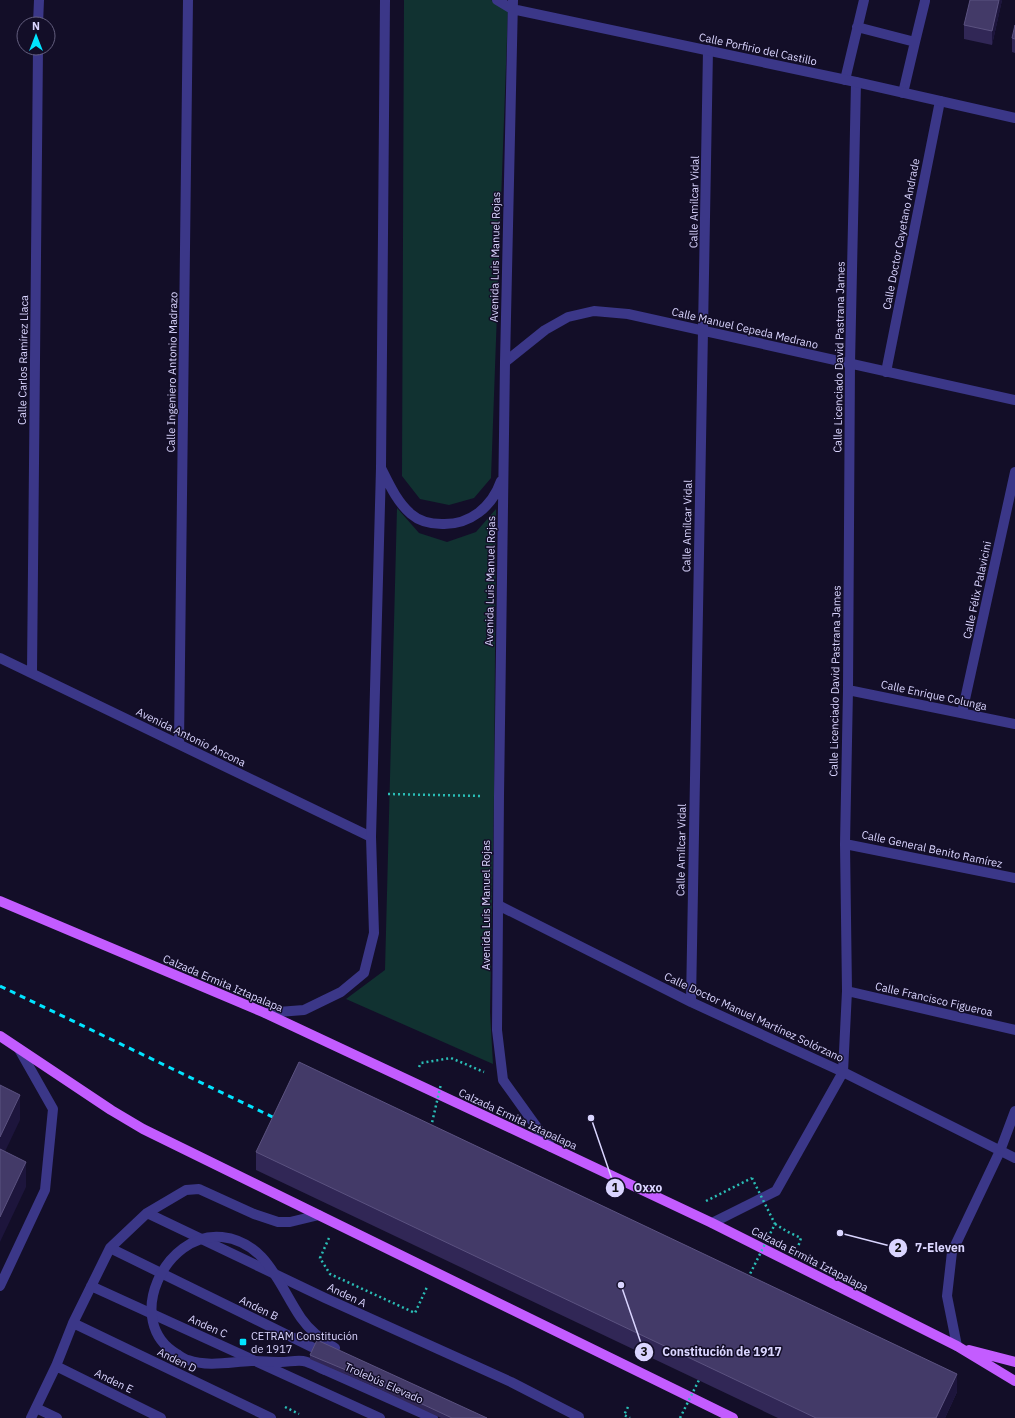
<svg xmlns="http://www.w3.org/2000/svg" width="1015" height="1418" font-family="'IBM Plex Sans',sans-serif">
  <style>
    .green { fill: #113231 }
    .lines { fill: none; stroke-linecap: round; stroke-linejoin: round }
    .path { stroke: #2abeb6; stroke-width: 2.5; stroke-dasharray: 2 3; stroke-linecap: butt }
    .service { stroke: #3b3788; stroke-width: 10 }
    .minor { stroke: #3b3788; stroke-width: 10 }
    .tertiary { stroke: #3b3788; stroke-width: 10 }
    .primary { stroke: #c35cff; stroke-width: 10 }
    .rail { stroke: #01e4ff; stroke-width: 3; stroke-dasharray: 6 5; stroke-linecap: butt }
    .path-bridge { stroke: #2abeb6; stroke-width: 2.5; stroke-dasharray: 2 3; stroke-linecap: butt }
    .service-bridge { stroke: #3b3788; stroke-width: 10 }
    .wall { fill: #312756 }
    .shaded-wall { fill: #1d153c }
    .building { fill: #433a68; stroke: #5b5280 }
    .poi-dot { fill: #01e4ff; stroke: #130e28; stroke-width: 1.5 }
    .labels { text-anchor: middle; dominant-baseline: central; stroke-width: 3; stroke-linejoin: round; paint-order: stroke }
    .street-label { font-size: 11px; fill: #dad5ff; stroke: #130e28 }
    .poi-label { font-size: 11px; fill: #dad5ff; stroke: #130e28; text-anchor: start }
    .leader { fill: none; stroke: #dad5ff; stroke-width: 1.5 }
    .callout-dot { fill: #dad5ff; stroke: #130e28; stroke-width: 1.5 }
    .mark-label { font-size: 12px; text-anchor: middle; font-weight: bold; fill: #111 }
    .callout-label { font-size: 12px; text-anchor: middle; font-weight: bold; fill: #dad5ff; stroke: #130e28; stroke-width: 3; stroke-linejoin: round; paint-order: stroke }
  </style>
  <rect width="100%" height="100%" fill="#130e28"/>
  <path class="green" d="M404,0H491L508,9L491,478L474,498L449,505L420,499L402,476Z
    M397,508L419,533L447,542L476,532L496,509L494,796L490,1012L493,1064L346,999L385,970Z"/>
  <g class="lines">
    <path class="path" d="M388,794L481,796
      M419,1067L421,1063L451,1058L484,1072
      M706,1201L752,1178
      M775,1224L788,1232L801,1238L798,1247
      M329,1238L320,1258L330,1274L415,1313L427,1287
      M285,1407L299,1414
      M628,1407L624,1415L630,1418"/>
    <path class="service" d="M857,27L915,42L903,93
      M915,42L925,1
      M845,80L864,0
      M147,1213L325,1298L511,1382L579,1417V1418
      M110,1248L326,1354
      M0,1286L45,1190L53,1109L19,1049
      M91,1286L380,1418
      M73,1323L271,1418
      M56,1366L161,1418
      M325,1370L433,1418
      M36,1408L57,1418
      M31,1418L56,1366L73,1323L110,1248L147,1213L186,1190L199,1189L254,1214L278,1222H290L319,1215"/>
    <path class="minor" d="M38,24L39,0
      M505,362L545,330L568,317L594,311L628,314L1015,400
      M886,372L940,101
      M0,658L371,837
      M32,673L38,48
      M848,690L1015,724
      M962,713L1015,472
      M179,744L188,0
      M845,844L1015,878
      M498,905L691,1002L843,1072L1015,1158
      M847,991L1015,1030
      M691,1002L708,50
      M712,1223L776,1191L843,1072L847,991L845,844L848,690L850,364L856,82
      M957,1346L947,1296L952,1252L1000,1151L1015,1111"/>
    <path class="tertiary" d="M497,0L512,9L856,82L1015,118
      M513,0L505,362L499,796L497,1030L503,1080L551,1147
      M381,468C389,484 397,502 411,514C420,522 430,524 442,524C470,525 492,507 501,481
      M265,1013L304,1010L341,992L364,973L374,933L371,837L381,468L385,0"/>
    <path class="primary" d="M0,901L265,1013L551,1147L712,1223L957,1346L1015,1381
      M0,1036L111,1110L143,1129L733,1418
      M969,1350L1015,1362"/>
    <path class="rail" d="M0,986L283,1122"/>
    <path class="path-bridge" d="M431,1127L441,1084
      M748,1278L775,1224L752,1178
      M680,1418L700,1378"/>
    <path class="service-bridge" d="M325,1370C318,1367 310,1362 303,1361C296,1360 288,1362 281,1362C271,1362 261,1361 251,1361C230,1362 208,1367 188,1360C184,1359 180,1356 177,1354C122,1322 165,1231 222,1237C267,1242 279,1286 301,1318C310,1331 322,1340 335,1348"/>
  </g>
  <path class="wall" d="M1002,0L992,45L964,39V25Z
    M1015,25V53L1012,52V38Z
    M256,1152L957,1392L945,1418H778L256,1170Z
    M310,1355L487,1418H441L377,1388L310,1359Z"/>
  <path class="shaded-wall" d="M999,0H1002L992,45V31Z
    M20,1095V1120L0,1162V1137Z
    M26,1162V1187L0,1242V1217Z
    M957,1374V1392L945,1418H936Z"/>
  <path class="building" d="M970,0H999L992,31L964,25Z
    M1015,25V39L1012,38Z
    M299,1062L957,1374L936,1418H816L256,1152Z
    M0,1085L20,1095L0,1137Z
    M0,1149L26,1162L0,1217Z
    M317,1340L487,1418H452L377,1383L310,1355Z"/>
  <rect class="poi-dot" x="239" y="1338" width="8" height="8" rx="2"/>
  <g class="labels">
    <g class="street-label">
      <text transform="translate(758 49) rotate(12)">Calle Porfirio del Castillo</text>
      <text transform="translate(694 202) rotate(-89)">Calle Amílcar Vidal</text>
      <text transform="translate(901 234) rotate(-79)">Calle Doctor Cayetano Andrade</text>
      <text transform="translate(495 257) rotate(-89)">Avenida Luis Manuel Rojas</text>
      <text transform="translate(745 328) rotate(13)">Calle Manuel Cepeda Medrano</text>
      <text transform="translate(839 357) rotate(-89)">Calle Licenciado David Pastrana James</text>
      <text transform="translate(23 360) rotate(-89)">Calle Carlos Ramírez Llaca</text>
      <text transform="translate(172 372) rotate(-89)">Calle Ingeniero Antonio Madrazo</text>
      <text transform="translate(687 526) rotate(-89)">Calle Amílcar Vidal</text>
      <text transform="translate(490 581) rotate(-89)">Avenida Luis Manuel Rojas</text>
      <text transform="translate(977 590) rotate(-78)">Calle Félix Palavicini</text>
      <text transform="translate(835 681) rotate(-89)">Calle Licenciado David Pastrana James</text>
      <text transform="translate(934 695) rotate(12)">Calle Enrique Colunga</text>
      <text transform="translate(191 737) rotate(26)">Avenida Antonio Ancona</text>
      <text transform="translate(932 849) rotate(12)">Calle General Benito Ramírez</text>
      <text transform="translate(681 850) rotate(-89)">Calle Amílcar Vidal</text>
      <text transform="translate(486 905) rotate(-90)">Avenida Luis Manuel Rojas</text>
      <text transform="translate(223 983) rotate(23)">Calzada Ermita Iztapalapa</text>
      <text transform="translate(934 999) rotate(13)">Calle Francisco Figueroa</text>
      <text transform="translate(754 1017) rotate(25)">Calle Doctor Manuel Martínez Solórzano</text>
      <text transform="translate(518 1119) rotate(25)">Calzada Ermita Iztapalapa</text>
      <text transform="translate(810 1259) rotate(27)">Calzada Ermita Iztapalapa</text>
      <text transform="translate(347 1295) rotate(25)">Anden A</text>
      <text transform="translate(259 1308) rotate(26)">Anden B</text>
      <text transform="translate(208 1326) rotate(24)">Anden C</text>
      <text transform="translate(177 1360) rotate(26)">Anden D</text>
      <text transform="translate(114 1381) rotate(26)">Anden E</text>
      <text transform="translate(384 1383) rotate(24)">Trolebús Elevado</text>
    </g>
    <g class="poi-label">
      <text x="251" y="1336">CETRAM Constitución<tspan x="251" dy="13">de 1917</tspan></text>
    </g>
  </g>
  <path class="leader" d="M591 1118L615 1188M840 1233L898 1248M621 1285L644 1352"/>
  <g class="callout-dot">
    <circle cx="591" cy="1118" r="4"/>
    <circle cx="840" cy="1233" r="4"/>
    <circle cx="621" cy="1285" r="4"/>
    <circle cx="615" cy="1188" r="10"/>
    <circle cx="898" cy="1248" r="10"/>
    <circle cx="644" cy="1352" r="10"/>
  </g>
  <g class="mark-label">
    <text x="615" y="1192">1</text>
    <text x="898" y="1252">2</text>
    <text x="644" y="1356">3</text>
  </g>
  <g class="callout-label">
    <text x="648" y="1192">Oxxo</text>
    <text x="940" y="1252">7-Eleven</text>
    <text x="722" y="1356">Constitución de 1917</text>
  </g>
  <g transform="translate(36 36)"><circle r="19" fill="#130e28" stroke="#635e7e"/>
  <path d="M0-3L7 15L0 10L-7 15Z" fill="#01e4ff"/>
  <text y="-6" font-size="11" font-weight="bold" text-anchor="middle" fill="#dad5ff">N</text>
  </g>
</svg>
